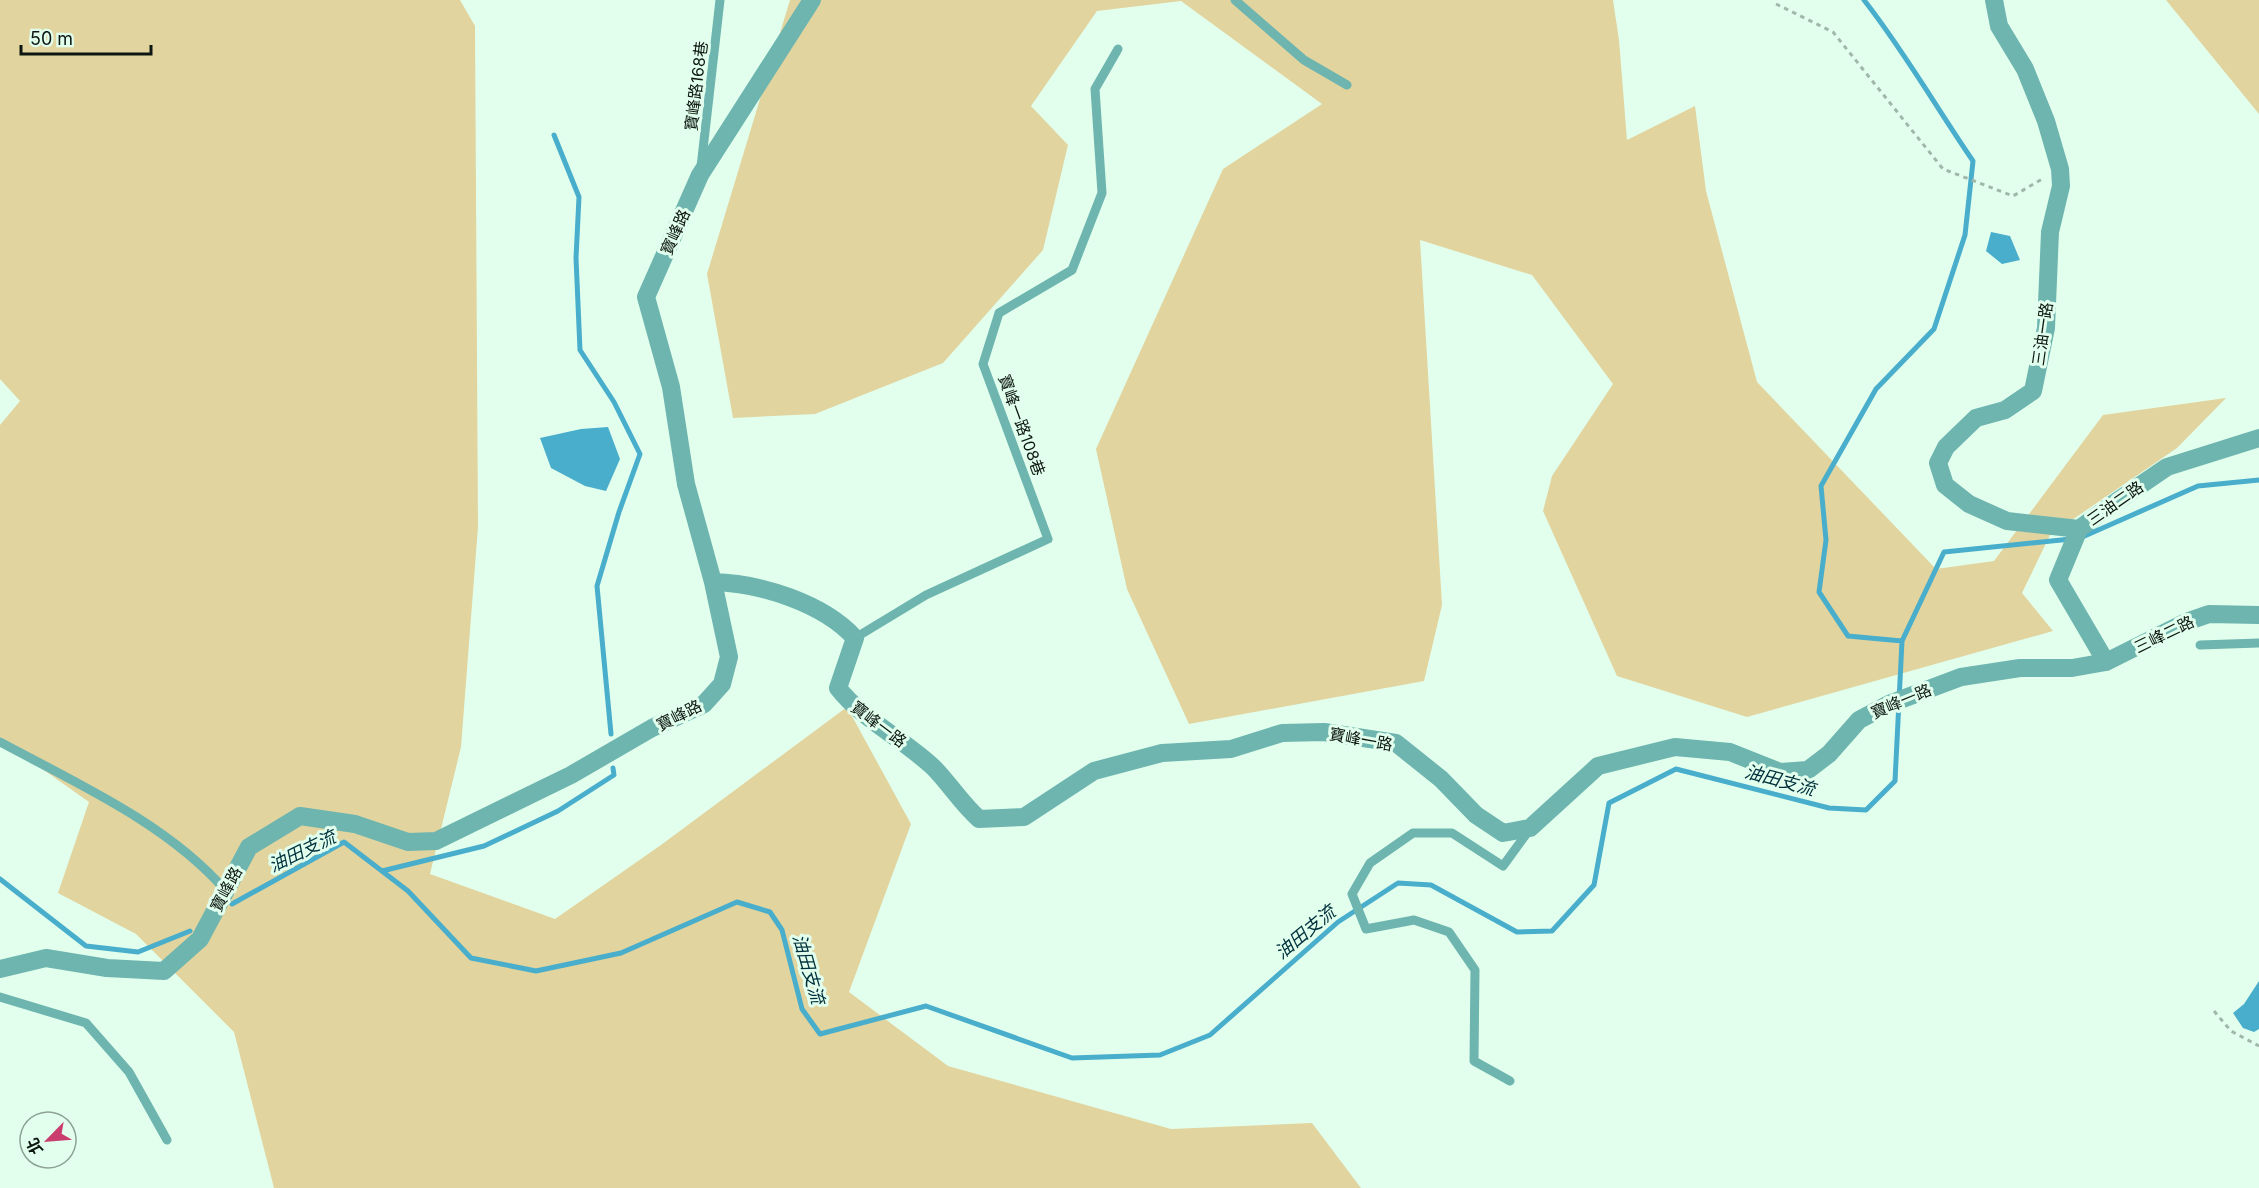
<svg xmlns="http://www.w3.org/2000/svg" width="2259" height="1188" font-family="Inter,'Noto Sans TC',sans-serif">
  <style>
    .green { fill: #e1d49f }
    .water { fill: #49aecb }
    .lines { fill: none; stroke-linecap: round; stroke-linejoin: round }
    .stream { stroke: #49aecb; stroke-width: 5 }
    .path { stroke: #a0b7a9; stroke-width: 3; stroke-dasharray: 4.5 4.5; stroke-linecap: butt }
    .service { stroke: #6eb5b0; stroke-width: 9 }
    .minor { stroke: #6eb5b0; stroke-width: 18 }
    .labels { text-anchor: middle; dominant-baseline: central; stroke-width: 6; stroke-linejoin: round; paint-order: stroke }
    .street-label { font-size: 16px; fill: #0d1711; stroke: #e2ffed }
    .water-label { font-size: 18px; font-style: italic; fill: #00303c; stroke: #e2ffed }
  </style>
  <rect width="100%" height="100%" fill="#e2ffed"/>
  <path class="green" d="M0,0H460L475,26L478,527L461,747L430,874L555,919L661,845L847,707L911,824L849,992L948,1066L1171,1129L1312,1123L1361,1188H274L234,1032L136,934L58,893L89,802L0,739V425L20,401L0,379Z
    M790,0H1613L1619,40L1627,140L1695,106L1706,191L1757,382L1936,569L1994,561L2103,415L2226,398L2177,448L2050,535L2022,593L2053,631L1747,717L1617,676L1543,511L1552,476L1613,384L1532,275L1420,240L1442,605L1424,681L1189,724L1127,589L1096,449L1223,169L1322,104L1181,1L1097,11L1031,106L1068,145L1043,250L943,363L815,414L733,418L707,274Z
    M2166,0H2259V114Z"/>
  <path class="water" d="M1991,232L2010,236L2020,260L2002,264L1986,251Z
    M608,427L620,459L606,491L585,486L551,468L540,438L581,429Z
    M2259,981V1029L2254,1032L2243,1028L2233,1013L2244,1004Z"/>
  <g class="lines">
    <path class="stream" d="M1864,0C1904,51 1936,107 1973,161L1965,235L1934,329L1876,389L1821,486L1826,540L1819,592L1848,636L1902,641
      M554,135L579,197L576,258L580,350L614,402L640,454L619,512L597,586L611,734
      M2080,538L2198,486L2259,480
      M382,871L484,846L558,811L614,775L613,768
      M0,879L86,946L138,952L190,931
      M232,904L344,842L408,891L471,958L536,971L621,953L737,902L770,912L782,930L802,1009L820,1034L926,1006L1072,1058L1160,1055L1210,1035L1338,922L1398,883L1431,885L1517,932L1552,931L1594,885L1609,803L1676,769L1829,808L1866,810L1895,781L1902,641L1944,552L2071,539"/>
    <path class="path" d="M1776,4L1833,32L1943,169L2013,196L2044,178
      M2214,1011L2231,1031L2259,1046"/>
    <path class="service" d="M1235,0L1304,60L1347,85
      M701,167L720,0
      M855,638L926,595L1048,539L983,364L999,313L1072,270L1102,193L1095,89L1118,49
      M2200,645L2259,643
      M0,742C76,783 168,824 225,890
      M0,997L86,1023L129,1072L167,1140
      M1510,1081L1474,1061L1475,970L1449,932L1414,920L1366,929L1352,894L1370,863L1413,833H1452L1503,866L1530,829"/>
    <path class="minor" d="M1994,0L1999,26L2025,69L2046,121L2060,169L2061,186L2050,232L2046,328L2033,391L2005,410L1976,418L1946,447L1938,463L1945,485L1969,504L2007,521L2079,529
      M713,582C760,583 823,603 855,638L838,688C862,719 903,739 933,767C949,783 961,803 979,819L1024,817L1094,771L1162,753L1231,749L1282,733L1324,732L1396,743L1441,779L1476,815L1503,833L1530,828L1598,766L1675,747L1730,752L1780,772L1808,770L1829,754L1859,720L1889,704L1961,677L2020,668H2072L2106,662L2186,622L2209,614L2259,615
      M2106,662L2058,580L2079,529L2110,506L2167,467L2259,438
      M0,969L46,958L107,968L164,971L200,939L249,847L300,816L355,824L408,842L436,841L571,775L652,728L704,704L722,684L729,657L713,582L686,484L671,387L646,297L700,175L812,0"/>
  </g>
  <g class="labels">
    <g class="street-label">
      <text transform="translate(696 86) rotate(-83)">寶峰路168巷</text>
      <text transform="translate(675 232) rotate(-66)">寶峰路</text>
      <text transform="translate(2042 334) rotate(-82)">三油一路</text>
      <text transform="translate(1022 425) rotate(70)">寶峰一路108巷</text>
      <text transform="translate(2115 503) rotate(-35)">三油二路</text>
      <text transform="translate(2164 634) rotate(-26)">三峰二路</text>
      <text transform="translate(1901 701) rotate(-23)">寶峰一路</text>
      <text transform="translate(679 715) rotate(-27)">寶峰路</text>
      <text transform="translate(879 724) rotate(37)">寶峰一路</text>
      <text transform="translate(1361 739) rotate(10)">寶峰一路</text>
      <text transform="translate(226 889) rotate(-62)">寶峰路</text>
    </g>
    <g class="water-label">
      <text transform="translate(1780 780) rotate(15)">油田支流</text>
      <text transform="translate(302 851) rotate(-26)">油田支流</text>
      <text transform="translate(1305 932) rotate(-40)">油田支流</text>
      <text transform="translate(809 969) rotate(74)">油田支流</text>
    </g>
  </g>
  <g transform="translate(48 1140) rotate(245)"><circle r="28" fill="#e2ffed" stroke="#8da295" stroke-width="1.5"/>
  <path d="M0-4.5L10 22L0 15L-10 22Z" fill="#ca3e6f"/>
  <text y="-9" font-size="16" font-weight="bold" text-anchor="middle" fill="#0d1711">北</text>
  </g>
  <path d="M21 45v9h130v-9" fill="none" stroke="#0d1711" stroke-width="3"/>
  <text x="30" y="45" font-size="18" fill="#0d1711" stroke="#e2ffed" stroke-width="4.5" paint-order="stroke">50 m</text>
</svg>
